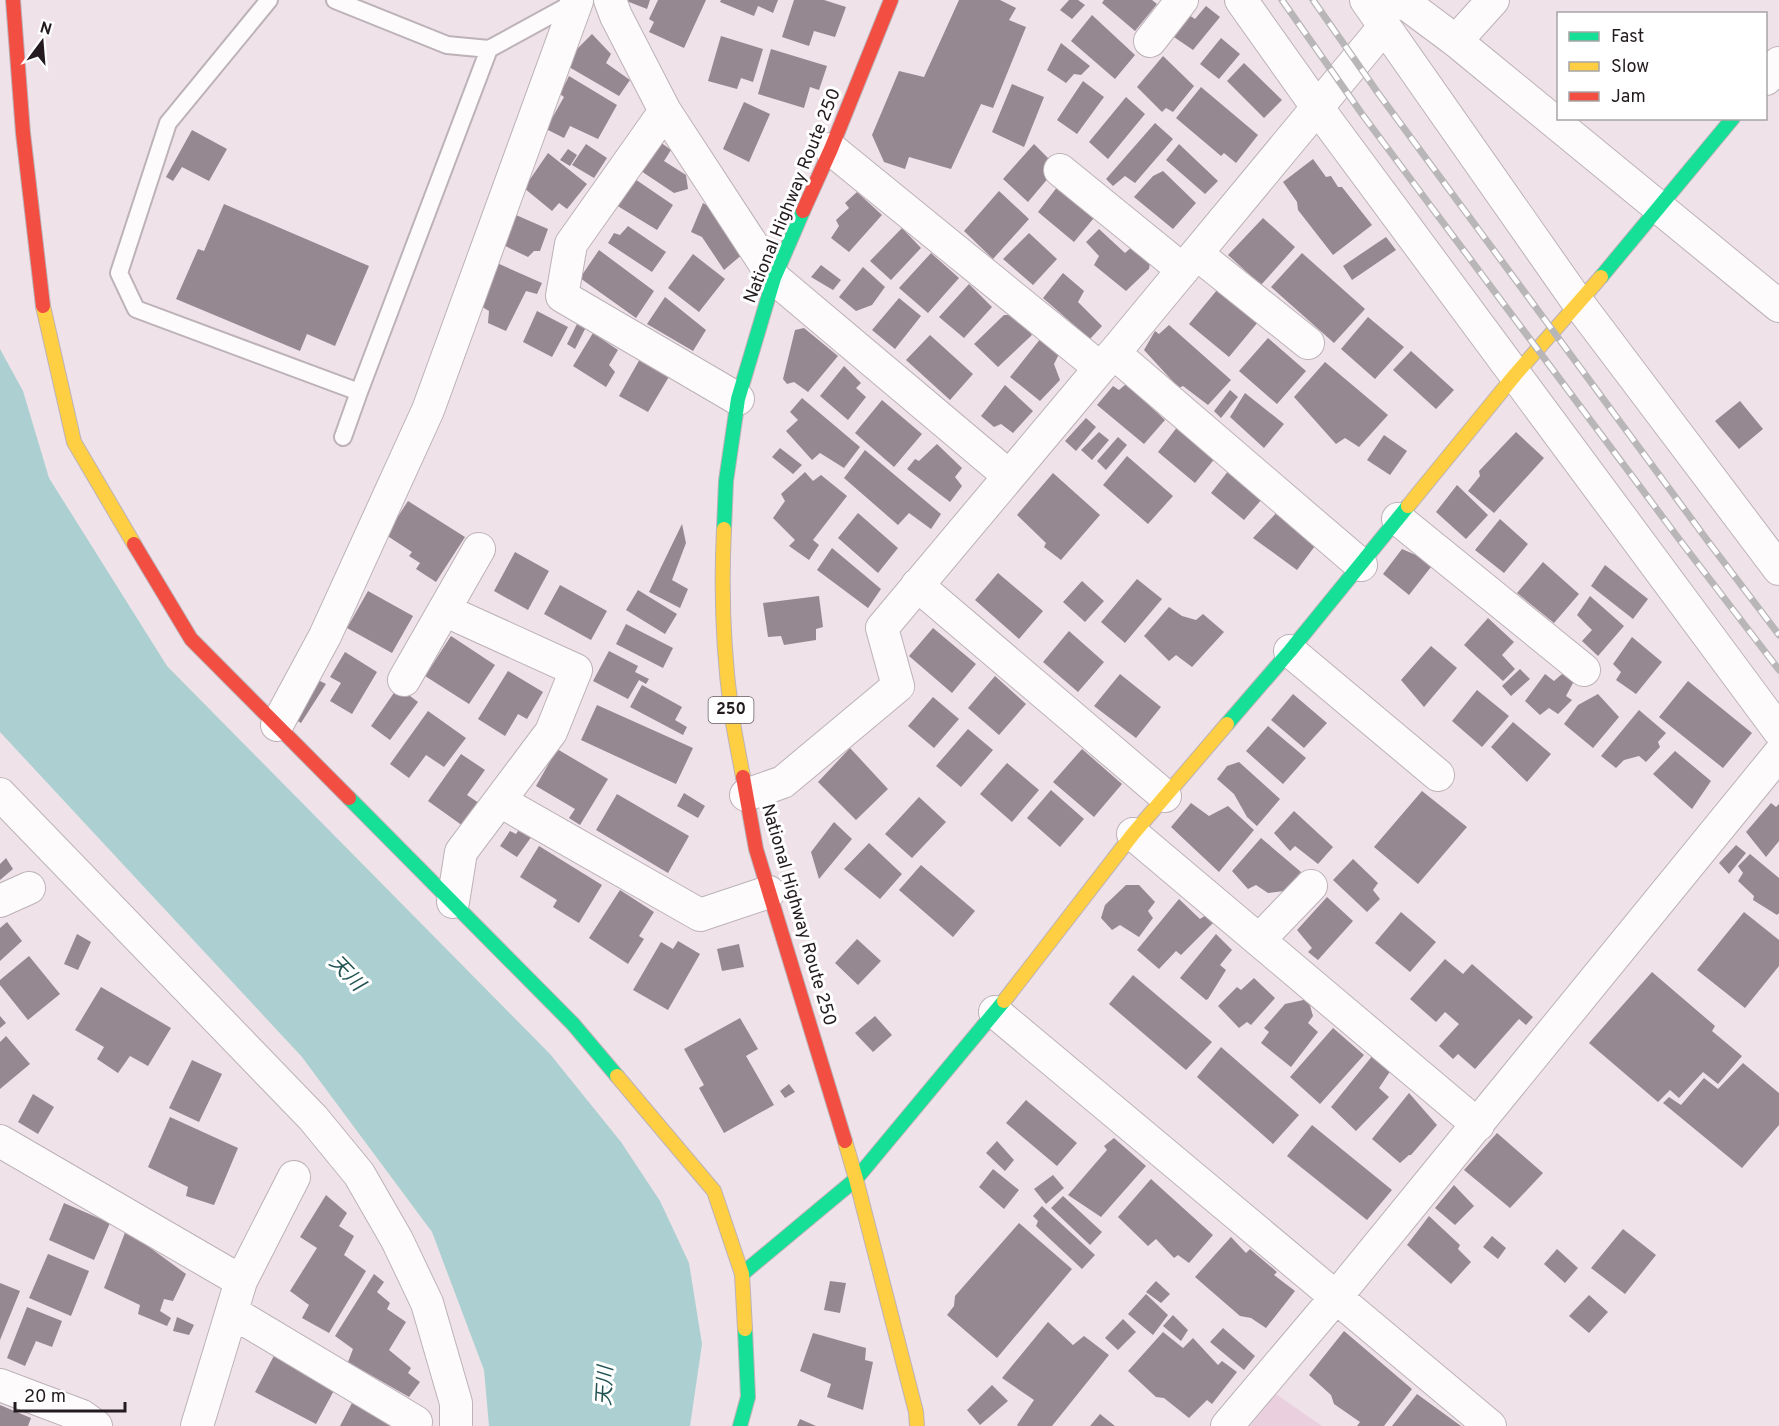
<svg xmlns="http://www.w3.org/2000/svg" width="1779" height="1426" font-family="Overpass,'Noto Sans JP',sans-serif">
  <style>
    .green { fill: #eacfde }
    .water { fill: #acd0d1 }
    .building { fill: #958890 }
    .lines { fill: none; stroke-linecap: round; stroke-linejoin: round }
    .lane-casing { stroke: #bcb2b8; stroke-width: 20 }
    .street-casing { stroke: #bcb2b8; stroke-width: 34 }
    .fast-casing { stroke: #bcb2b8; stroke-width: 16 }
    .slow-casing { stroke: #bcb2b8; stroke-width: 16 }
    .jam-casing { stroke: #bcb2b8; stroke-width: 16 }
    .lane { stroke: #fdfbfc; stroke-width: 16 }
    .street { stroke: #fdfbfc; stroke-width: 32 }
    .fast { stroke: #16e098; stroke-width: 14 }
    .slow { stroke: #ffcf43; stroke-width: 14 }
    .jam { stroke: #f24e42; stroke-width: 14 }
    .rail-casing { stroke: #b9b6b8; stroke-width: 7 }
    .rail { stroke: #fff; stroke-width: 4.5; stroke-dasharray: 14; stroke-linecap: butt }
    .labels { text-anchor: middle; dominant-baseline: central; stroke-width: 6; stroke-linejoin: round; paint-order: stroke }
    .shield { fill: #fff; stroke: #655f62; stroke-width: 1.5 }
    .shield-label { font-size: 16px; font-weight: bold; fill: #231b1f }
    .street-label { font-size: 18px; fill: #231b1f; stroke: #fff }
    .water-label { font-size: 20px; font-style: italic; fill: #215352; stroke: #fff }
  </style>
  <rect width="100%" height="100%" fill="#efe2e9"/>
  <path class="green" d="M1276,1394L1322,1426H1250Z"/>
  <path class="water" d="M0,349L23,391L49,478L167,666L550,1054L621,1142L660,1201L689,1263L702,1344L690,1426H489L484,1370L432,1232L302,1057L0,732Z"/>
  <path class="building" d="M624,0H650L647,9Z
    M658,0H706L684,48L649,32L654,22L649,19Z
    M721,0H778L773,13L758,6L754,16L720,2Z
    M794,0H824L846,7L835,37L814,31L809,46L782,37Z
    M959,0H1000L1016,8L1009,20L1026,27L993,108L981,104L951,169L909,157L905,169L884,162L872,135L899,71L924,77Z
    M1069,0H1078L1085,5L1072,19L1060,10Z
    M1104,0H1152L1157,4L1135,31L1102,3Z
    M1206,6L1220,17L1193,50L1171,35L1186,13L1195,19Z
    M1092,15L1135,55L1115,79L1071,41Z
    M592,34L611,54L606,63L630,80L619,96L569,67L572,54Z
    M721,36L763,49L753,82L741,78L737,89L708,81Z
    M1221,38L1240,54L1219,79L1200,64Z
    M1061,43L1090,66L1081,75L1074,74L1066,83L1047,70Z
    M771,49L827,66L819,90L810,87L804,108L758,94Z
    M1163,56L1194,86L1173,112L1166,108L1162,112L1137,87Z
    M1244,63L1282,100L1264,118L1227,81Z
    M569,76L617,105L598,139L570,126L564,138L546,129L564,97L560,94Z
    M1083,81L1104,97L1077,134L1057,120Z
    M1012,84L1044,97L1024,147L992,132Z
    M1201,87L1258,135L1236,163L1224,153L1221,156L1176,118Z
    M1126,97L1145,114L1108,159L1089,142Z
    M744,102L770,114L749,162L723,149Z
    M1155,123L1173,139L1135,183L1125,176L1113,186L1106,179Z
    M192,130L227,149L209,181L182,167L173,181L166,177Z
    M656,139L671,150L664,161L686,175L688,189L674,193L638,169Z
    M586,144L607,158L594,178L572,165Z
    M1034,144L1053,163L1050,176L1028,202L1003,179Z
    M1179,144L1218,181L1205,194L1166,160Z
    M568,149L577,155L570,166L560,160Z
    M548,153L587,184L567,209L559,203L552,211L524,188Z
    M1313,159L1326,177L1331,176L1338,187H1342L1372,225L1333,255L1298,210L1297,202L1283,182Z
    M1163,171L1196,203L1173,229L1134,197L1153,176Z
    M632,177L673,205L657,230L616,205Z
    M1061,182L1098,213L1074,242L1038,212Z
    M999,191L1029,219L993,259L964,231Z
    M857,192L882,215L849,252L831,238L839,226L836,220L849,208L845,203Z
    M703,203L717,211L744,253L724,270L702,237L691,232Z
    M224,204L369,266L335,346L307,334L300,351L176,299L198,249L204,251Z
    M516,215L548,229L540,251H534L528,257L503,245Z
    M1263,218L1295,247L1261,285L1228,255Z
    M628,226L666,252L652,272L608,243L614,233L620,235Z
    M902,228L921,248L891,280L870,261Z
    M1099,229L1125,253L1134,245L1151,257L1149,269L1126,291L1094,265L1099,256L1086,242Z
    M1029,233L1057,259L1033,285L1003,259Z
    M1386,237L1396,250L1352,280L1343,266Z
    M599,250L654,291L636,318L580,278Z
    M931,253L959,278L928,313L899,288Z
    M1302,253L1365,309L1334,343L1271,287Z
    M693,254L725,279L699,312L668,288Z
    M497,263L542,283L537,294L526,291L506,331L488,323L489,311L479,305Z
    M821,265L841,280L833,290L811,277Z
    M863,267L885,287L872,305L856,311L839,297Z
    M1063,273L1084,291L1078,302L1102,326L1090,339L1043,298Z
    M969,284L992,307L964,338L939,317Z
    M1217,290L1258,322L1229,357L1189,324Z
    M665,297L706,330L693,351L647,324Z
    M899,298L921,316L895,349L872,330Z
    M537,311L568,327L552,357L523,342Z
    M1004,315H1016L1032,335L998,367L974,344Z
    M1368,317L1404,347L1375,379L1341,349Z
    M579,320L587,325L575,349L567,344Z
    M1169,325L1231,380L1208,405L1183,386L1179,388L1144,350L1155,331L1159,334Z
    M804,328L838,356L808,392L794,382L787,384L783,379L795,330Z
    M593,333L618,350L609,365L615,372L606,387L573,366Z
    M930,335L973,374L950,400L906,360Z
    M1041,338L1059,354L1054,364L1060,380L1040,401L1010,377Z
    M1268,338L1306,371L1277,404L1239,371Z
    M1411,351L1454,390L1436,409L1393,370Z
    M641,357L670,375L648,412L619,396Z
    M1325,362L1388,415L1359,447L1345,438L1336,444L1294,397Z
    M844,366L861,383L856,388L866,397L848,420L820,396Z
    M1126,384L1165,420L1144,444L1097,405L1113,386L1119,390Z
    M1005,385L1033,411L1013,433L1001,424L994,427L981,416Z
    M1230,390L1238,397L1221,418L1214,411Z
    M1245,393L1284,424L1264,448L1230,417Z
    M802,398L860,447L844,468L820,453L812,460L786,431L798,420L790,412Z
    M882,400L922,434L894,467L855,433Z
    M1740,401L1763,429L1739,449L1715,421Z
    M1086,418L1096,427L1076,451L1065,441Z
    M1178,426L1216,457L1195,483L1158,452Z
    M1099,432L1109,440L1092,460L1081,450Z
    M1516,432L1544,458L1494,513L1468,491L1480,476L1479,471Z
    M1384,435L1407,451L1390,475L1367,460Z
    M1118,437L1127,445L1106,470L1097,461Z
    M937,444L962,468L955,477L962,486L950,502L907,469L915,459L919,461Z
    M780,448L802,465L793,474L772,457Z
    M865,450L941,514L931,529L909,513L898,525L844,478Z
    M1127,456L1173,496L1148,524L1103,485Z
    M1229,470L1262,499L1244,520L1211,493Z
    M805,472L813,481L821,475L847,496L813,540L819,545L809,560L789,546L795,540L773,518L785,501L781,494Z
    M1053,473L1100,515L1061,560L1044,547L1046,543L1017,515Z
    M1457,485L1488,515L1466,539L1436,512Z
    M408,501L465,537L436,582L416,569L420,563L409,556L412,552L386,535Z
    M1280,509L1318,542L1297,570L1253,538Z
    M858,513L898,548L878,573L838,538Z
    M1500,519L1528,544L1504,573L1475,550Z
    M682,524L686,543L672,580L688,589L680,608L649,592Z
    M832,548L881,589L868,608L817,570Z
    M1402,549L1425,559L1431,567L1409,595L1383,574Z
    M515,552L549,571L528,610L494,591Z
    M1543,562L1579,594L1554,623L1517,593Z
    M1605,565L1648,599L1633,619L1591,586Z
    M998,573L1043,611L1019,639L975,600Z
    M1137,579L1162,599L1125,643L1101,622Z
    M1082,581L1104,601L1085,622L1063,602Z
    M560,585L607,611L591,640L544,614Z
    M638,590L677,614L665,634L626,610Z
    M368,591L413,616L392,653L347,628Z
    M819,596L823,627L816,629V640L784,645L781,636L768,637L763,603Z
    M1590,596L1624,626L1598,656L1582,641L1592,630L1577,615Z
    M1169,607L1182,616L1196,620L1203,614L1224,632L1192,667L1176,655L1169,661L1144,636Z
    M1488,618L1514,642L1502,655L1515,669L1503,681L1464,645Z
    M626,624L673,648L663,668L616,644Z
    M933,628L976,664L952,693L909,656Z
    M1069,631L1104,662L1078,692L1043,662Z
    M451,636L495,665L469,704L425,676Z
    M1632,637L1662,662L1636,694L1616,680L1621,672L1613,664Z
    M1431,646L1457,668L1424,707L1401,680Z
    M609,651L638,666L635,672L649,679L646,684L639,680L628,699L593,681Z
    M345,652L377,672L352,714L330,701L341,683L330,677Z
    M1520,669L1530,679L1511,696L1502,686Z
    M508,671L543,692L527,719L518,714L505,736L478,719Z
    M1120,674L1161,707L1136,738L1094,706Z
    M1545,674L1554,681L1562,674L1574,681L1566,696L1572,700L1558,714L1549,708L1540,715L1525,701Z
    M995,676L1026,704L999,735L968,708Z
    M318,680L326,684L301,723L294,719Z
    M1688,681L1752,733L1723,768L1659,717Z
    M642,685L682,707L675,720L687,727L683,735L630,707Z
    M398,687L418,702L390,740L371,726Z
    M1477,690L1509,716L1482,747L1452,721Z
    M1293,694L1327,723L1304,748L1271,720Z
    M1598,694L1619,717L1593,748L1564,724L1578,705Z
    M933,697L959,719L934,748L908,726Z
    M597,705L693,748L676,784L581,740Z
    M1639,710L1666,733L1658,742L1660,747L1646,762L1639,756L1624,760L1616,768L1601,756Z
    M428,711L466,738L444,767L426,755L409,778L390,764Z
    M1513,722L1551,754L1527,782L1491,747Z
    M1268,726L1306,758L1283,784L1246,751Z
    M968,729L993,750L961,787L936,766Z
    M850,748L888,789L856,820L818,782Z
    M557,749L608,779L580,825L569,818L575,809L536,786Z
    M1082,749L1122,784L1094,817L1053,782Z
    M1675,751L1711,781L1692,809L1653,774Z
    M461,754L485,770L467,795L479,803L463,826L428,801Z
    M1239,762L1280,799L1257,826L1247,817L1234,794L1217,779L1227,766Z
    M1007,763L1039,790L1012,822L980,794Z
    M1051,790L1084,819L1060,847L1027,818Z
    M1422,791L1467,827L1418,884L1374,847Z
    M684,793L705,806L698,818L677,806Z
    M617,794L689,836L668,873L596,830Z
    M919,797L946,822L912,858L885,834Z
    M1191,803L1209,816L1228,806L1254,830L1219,872L1171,827Z
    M1771,803L1776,807L1779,804V841L1766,857L1746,832Z
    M1294,811L1333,847L1318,864L1295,846L1290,851L1274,833Z
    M834,822L852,839L819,879L811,852Z
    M520,828L532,836L517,857L500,846L510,831L516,834Z
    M1261,838L1301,872L1284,891L1268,893L1256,885L1248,889L1232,871Z
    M869,843L902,874L880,899L844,869Z
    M1736,845L1746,853L1729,874L1719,863Z
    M539,846L602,885L579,923L553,907L557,900L520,877Z
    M1750,854L1779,878V913L1777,915L1753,900L1754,896L1738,881L1743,873L1738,866Z
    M6,858L13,869L0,880V864Z
    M1353,859L1378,883L1373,890L1380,899L1367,912L1333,880Z
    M921,865L975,911L953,937L899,890Z
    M1126,885H1139L1155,902L1148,911L1153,918L1139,937L1120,925L1112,930L1101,918L1105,905Z
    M620,890L654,912L639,936L644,939L628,964L589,938Z
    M1327,897L1353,921L1318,960L1308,952L1312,948L1297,930Z
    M1179,899L1200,919L1206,915L1213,923L1181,955L1176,951L1159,969L1137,950Z
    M1401,912L1436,942L1410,972L1375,943Z
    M1744,912L1779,940V966L1745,1008L1697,970Z
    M7,922L22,941L0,961V928Z
    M77,934L91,942L78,970L64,964Z
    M1216,934L1232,950L1220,965L1226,970L1208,999L1206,1000L1180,978Z
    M857,939L881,961L858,985L835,963Z
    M678,941L700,954L668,1010L633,990L661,942L673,949Z
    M739,944L744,967L722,971L717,949Z
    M29,956L60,994L28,1020L0,985V980Z
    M1445,959L1463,974L1472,964L1533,1017L1526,1025L1519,1019L1475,1069L1458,1054L1453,1059L1439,1046L1459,1024L1445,1012L1436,1022L1410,999Z
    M1652,972L1715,1026L1712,1031L1742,1056L1718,1084L1703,1072L1679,1098L1670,1090L1658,1102L1589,1043Z
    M1133,975L1212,1042L1186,1070L1109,1004Z
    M1254,978L1275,998L1251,1025L1247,1022L1239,1028L1218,1006L1237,987L1241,990Z
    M101,987L171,1028L148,1066L130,1056L118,1073L97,1059L104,1047L75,1030Z
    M1308,999L1313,1016L1308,1023L1318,1032L1291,1067L1261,1043L1269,1032L1264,1028L1285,1004Z
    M0,1016L6,1023L0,1028Z
    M875,1016L892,1035L873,1052L855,1033Z
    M740,1018L758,1049L746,1056L774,1105L724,1133L699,1088L704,1085L684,1049Z
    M1333,1028L1364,1055L1320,1104L1290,1077Z
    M6,1036L30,1064L0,1089V1042Z
    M1221,1047L1299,1115L1273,1144L1197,1077Z
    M1373,1055L1391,1070L1379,1088L1389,1097L1356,1131L1331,1107Z
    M192,1060L222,1074L199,1122L169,1108Z
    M1743,1063L1779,1093V1125L1742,1168L1663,1103L1669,1097L1681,1105L1704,1078L1718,1089Z
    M789,1084L795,1092L785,1098L780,1091Z
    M1409,1093L1437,1125L1411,1155H1409L1400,1163L1372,1139Z
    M33,1094L54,1107L38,1134L18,1122Z
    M1026,1100L1077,1143L1057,1166L1006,1123Z
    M170,1117L238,1148L214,1205L186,1196L188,1187L148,1167Z
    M1312,1125L1392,1190L1367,1220L1287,1156Z
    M1497,1133L1543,1173L1510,1208L1464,1170Z
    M1114,1138L1146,1166L1101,1217L1068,1195L1107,1150L1104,1146Z
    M997,1141L1014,1160L1005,1171L986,1153Z
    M993,1169L1019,1190L1004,1209L979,1187Z
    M1053,1175L1064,1188L1046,1204L1034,1189Z
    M1151,1179L1213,1235L1189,1263L1178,1255L1174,1258L1156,1239L1148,1246L1118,1217Z
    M1454,1185L1474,1206L1455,1225L1435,1208Z
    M326,1195L347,1213L339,1226L354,1236L344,1255L366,1271L329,1333L302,1318L309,1305L290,1291L317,1248L300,1237Z
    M1063,1196L1102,1232L1090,1245L1051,1208Z
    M64,1203L110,1223L94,1260L49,1240Z
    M1042,1206L1095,1255L1082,1269L1036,1226L1038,1221L1033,1216Z
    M1429,1216L1460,1245L1458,1249L1471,1262L1451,1284L1407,1245Z
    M1019,1223L1072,1269L997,1358L947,1315L954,1306L955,1296Z
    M1623,1229L1656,1255L1625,1294L1591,1268Z
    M126,1230L186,1274L173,1301L164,1299L160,1311L171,1318L167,1326L138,1314L140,1305L104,1288Z
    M1492,1236L1506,1248L1498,1259L1483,1247Z
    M1231,1237L1246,1253L1250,1249L1277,1272L1274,1275L1295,1291L1266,1328L1251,1318L1240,1316L1195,1277Z
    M1557,1249L1578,1268L1565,1283L1544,1264Z
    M48,1254L89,1271L71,1316L29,1298Z
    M374,1274L384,1282L377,1292L390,1303L387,1309L406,1322L389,1350L411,1368L408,1373L420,1382L409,1397L348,1362L353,1349L335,1336Z
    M830,1281L846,1283L840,1313L824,1310Z
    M1156,1281L1170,1294L1161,1303L1146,1292Z
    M0,1283L20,1291L0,1340Z
    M1146,1294L1168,1315L1153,1335L1128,1314Z
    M1589,1295L1608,1312L1589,1333L1569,1316Z
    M27,1307L62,1321L52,1347L36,1341L25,1366L7,1358Z
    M1173,1315L1188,1330L1181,1341L1163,1326Z
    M177,1317L194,1325L189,1335L173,1331Z
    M1123,1319L1136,1332L1118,1350L1105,1338Z
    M1048,1322L1073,1345L1084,1336L1109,1355L1052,1426H1018L1017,1425L1034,1400L1002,1378Z
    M1223,1328L1255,1356L1244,1370L1210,1342Z
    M1344,1331L1412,1389L1384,1426H1357L1360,1422L1334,1404L1331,1395L1309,1375Z
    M1163,1332L1183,1348L1193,1338L1218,1365L1222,1361L1237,1372L1212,1404L1207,1400L1189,1418L1164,1398L1156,1397L1128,1371Z
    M813,1333L866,1348L865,1360L873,1362L863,1410L827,1397L831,1384L800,1371Z
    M277,1350L338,1383L316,1424L255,1392Z
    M992,1385L1008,1401L980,1425L967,1410Z
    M1417,1394L1461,1426H1392Z
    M352,1403L358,1405L405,1426H340Z
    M0,1405L31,1418L28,1426H0Z
    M1100,1414L1115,1426H1090Z
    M800,1419L816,1426H797Z"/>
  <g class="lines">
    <defs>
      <path id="lane" d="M269,0L168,123L119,273L136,309L359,392
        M335,0L447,45L489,49
        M343,437L359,392L489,49L575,2"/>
      <path id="street" d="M610,0L616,16L665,111L774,278L1009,476
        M1241,0L1317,107L1779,731
        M1366,0L1579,304L1779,569
        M1392,0L1409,6L1456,41L1779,306
        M1150,41L1182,0
        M1456,41L1493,0
        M1766,79L1779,63
        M665,111L571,244L562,296L738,399
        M831,149L1100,368
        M1060,170L1183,270
        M1197,254L1308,343
        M1114,353L1361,565
        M1398,519L1584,670
        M917,585L1165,796
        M444,610L576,670L551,732L461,852L453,902
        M1290,651L1438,775
        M404,680L479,549
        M277,725L325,636L428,410L577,1
        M0,794L313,1118L359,1174L397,1240L427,1303L456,1403V1426
        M746,795L783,782L898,686L882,628L1100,368L1114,353L1384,27
        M500,801L700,915L769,892
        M1133,834L1478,1125
        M0,901L29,888
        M1259,940L1311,886
        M995,1012L1490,1426
        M0,1141L241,1281
        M232,1312L416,1422
        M0,1385L82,1416L96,1426
        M197,1426L241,1281L294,1177
        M1227,1426L1337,1296L1779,754"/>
      <path id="fast" d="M1601,277L1733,118
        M724,529L726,481L738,399L774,278L803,211
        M1227,724L1290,651L1408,506
        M349,798L573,1024L617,1076
        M742,1274L856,1179L1004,1001
        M740,1426L748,1397L745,1329"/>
      <path id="slow" d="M43,306L74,442L134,544
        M1408,506L1515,375L1601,277
        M724,529C721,589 723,649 731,709C734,732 739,755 743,777
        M1004,1001L1133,834L1227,724
        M617,1076L714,1191L742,1274L745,1329
        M845,1141L856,1179L916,1412L917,1426"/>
      <path id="jam" d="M13,0L23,133L43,306
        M803,211L831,149L891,0
        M134,544L191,639L349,798
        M743,777L756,849L845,1141"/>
    </defs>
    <use href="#lane" class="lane-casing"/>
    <use href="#street" class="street-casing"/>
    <use href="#fast" class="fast-casing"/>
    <use href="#slow" class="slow-casing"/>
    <use href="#jam" class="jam-casing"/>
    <use href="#lane" class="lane"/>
    <use href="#street" class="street"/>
    <use href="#fast" class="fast"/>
    <use href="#slow" class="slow"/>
    <use href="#jam" class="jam"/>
    <defs>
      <path id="rail" d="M1282,0L1362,114L1679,539L1779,670
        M1313,0L1378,93L1707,540L1779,635"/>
    </defs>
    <use href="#rail" class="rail-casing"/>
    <use href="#rail" class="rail"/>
  </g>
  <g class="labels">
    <rect class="shield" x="708.5" y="697" width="45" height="26" rx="4.5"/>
    <g class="shield-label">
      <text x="731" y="710">250</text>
    </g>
    <g class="street-label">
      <text transform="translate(793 196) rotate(-68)">National Highway Route 250</text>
      <text transform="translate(798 915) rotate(74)">National Highway Route 250</text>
    </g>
    <g class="water-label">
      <text transform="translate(346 974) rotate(46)">天川</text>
      <text transform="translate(606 1386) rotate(-87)">天川</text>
    </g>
  </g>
  <rect x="1557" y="12" width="210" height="108" fill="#ffffff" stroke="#a7a4a5" stroke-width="1.5"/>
  <rect x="1569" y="32" width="30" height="9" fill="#16e098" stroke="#a7a4a5" stroke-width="1.5"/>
  <text x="1611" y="42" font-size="18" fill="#231b1f">Fast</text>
  <rect x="1569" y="62" width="30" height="9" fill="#ffcf43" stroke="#a7a4a5" stroke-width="1.5"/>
  <text x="1611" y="72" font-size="18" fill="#231b1f">Slow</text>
  <rect x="1569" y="92" width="30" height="9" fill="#f24e42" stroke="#a7a4a5" stroke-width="1.5"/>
  <text x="1611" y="102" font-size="18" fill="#231b1f">Jam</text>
  <g transform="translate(42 42) rotate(16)" stroke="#ffffff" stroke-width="4.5" paint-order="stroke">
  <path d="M0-4.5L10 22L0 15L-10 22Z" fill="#231b1f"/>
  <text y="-9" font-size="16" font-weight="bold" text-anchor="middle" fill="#231b1f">N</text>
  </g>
  <path d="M15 1402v9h110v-9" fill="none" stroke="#231b1f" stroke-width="3"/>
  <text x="24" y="1402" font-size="18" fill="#231b1f" stroke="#ffffff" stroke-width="4.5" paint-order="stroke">20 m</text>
</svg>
